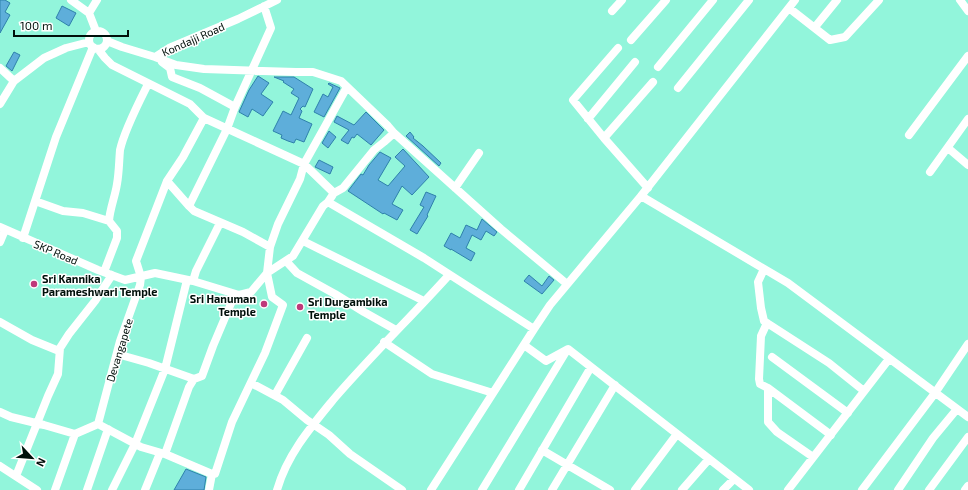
<svg xmlns="http://www.w3.org/2000/svg" width="968" height="490" font-family="'Exo 2',sans-serif">
  <style>
    .building { fill: #5eaeda; stroke: #2e81ab }
    .lines { fill: none; stroke-linecap: round; stroke-linejoin: round }
    .minor { stroke: #fff; stroke-width: 8 }
    .poi-dot { fill: #bf397a; stroke: #fff; stroke-width: 1.5 }
    .labels { text-anchor: middle; dominant-baseline: central; stroke-width: 3; stroke-linejoin: round; paint-order: stroke }
    .street-label { font-size: 11px; fill: #000f0a; stroke: #fff }
    .poi-label { font-size: 11px; font-weight: bold; fill: #000f0a; stroke: #fff; text-anchor: start }
  </style>
  <rect width="100%" height="100%" fill="#92f5db"/>
  <path class="building" d="M0,0H5L10,3L5,12L10,15L0,33Z
    M62,6L76,13L69,26L56,18Z
    M14,52L20,55L12,71L6,66Z
    M258,76L269,83L261,94L273,102L263,116L252,109L248,117L239,112L249,90Z
    M274,77H294L313,89L305,107L303,106L300,109L302,111L299,118L312,124L304,142L296,139L294,143L288,141L281,138L282,135L273,131L283,111L291,115L299,98L291,93L294,89L283,82L284,81Z
    M329,83L340,88L324,117L314,112L323,94L328,97L333,87L328,84Z
    M366,112L384,130L371,145L357,134L354,138L352,137L348,144L341,140L349,130L334,122L337,116L354,125Z
    M329,131L336,137L328,148L322,143Z
    M410,132L414,137L413,138L423,146L441,163L439,166L406,136Z
    M403,149L429,177L412,195L402,186L392,204L403,210L397,220L384,213L383,214L348,191L361,174L363,175L369,165L380,152L391,158L378,180L388,186L405,166L395,157Z
    M319,160L333,167L330,174L315,167Z
    M426,192L436,196L427,215L428,216L417,234L410,230L424,207L420,205Z
    M482,219L497,232L494,236L486,231L481,240L472,235L466,248L475,253L471,261L451,249V250L444,246L451,233L460,238L466,225L477,230Z
    M529,275L542,286L549,276L554,280L542,294L524,281Z
    M186,469L206,477L204,490H174Z"/>
  <g class="lines">
    <path class="minor" d="M71,0L89,13L96,31
      M960,0L968,11
      M789,8L830,40L845,37L879,0
      M612,11L622,0
      M89,13L97,0
      M815,27L837,0
      M89 40a9 9 0 1 1 18 0a9 9 0 1 1-18 0Z
      M631,40L666,0
      M107,41L122,47L155,57L169,48L238,19L277,0
      M618,48L573,100L604,138L648,188
      M98,49L105,58L112,65L190,104L204,118L304,164L334,193L328,202L323,206L293,256L267,273L270,247L278,224L300,179L304,164L347,87
      M155,57L176,65L204,69L296,72H313L341,81L388,126L394,133L501,229L567,284
      M162,62L170,68L172,77L200,88L235,107L227,129L189,206L194,211L243,232L270,247
      M658,67L713,0
      M0,68L14,81
      M678,88L749,0
      M0,104L14,81L44,58L66,48L89,42
      M235,107L271,28L264,6
      M588,119L635,62
      M909,135L968,56
      M604,138L653,82
      M948,148L968,165
      M930,172L968,119
      M167,181L189,206
      M455,188L479,153
      M334,193L343,188L374,150L384,142L394,133
      M641,196L795,0
      M35,201L63,211L83,213L109,221
      M328,202L424,258L534,329L431,490
      M0,227L98,270L125,280L155,273L193,281L239,295L251,292L267,273
      M23,238L56,137L93,47
      M303,241L424,301
      M0,242L5,230
      M286,261L297,273L335,294L364,312L396,330
      M764,269L758,282L761,308L764,321L829,363L864,391
      M104,272L117,238V231L109,221C110,208 115,197 117,184C119,173 119,162 120,150C124,131 139,102 148,84
      M193,281L196,271L220,223
      M0,322L32,340L59,351
      M767,323L761,336L759,379L760,384L768,388V422L777,432L813,457
      M534,329L550,305L641,196L788,283L968,417
      M384,342L432,374L493,393
      M524,345L546,361L568,349L749,490
      M117,354L149,363L194,379
      M772,357L848,413
      M251,383L283,400L307,420L329,435L350,454L402,490
      M768,388L831,435
      M275,395L307,338
      M0,412L11,417L44,425L75,434L98,424L141,447L165,454L212,474
      M98,424L120,341L140,285L141,277L136,261L167,181L183,157L204,118
      M542,450L610,490
      M165,454L189,387L194,379L202,376L213,346L235,294
      M0,466L37,490
      M16,476L48,396L58,374L60,348L69,334L95,301L112,275
      M55,490L75,434
      M87,490L108,429
      M112,490L135,444L165,369L187,280
      M145,490L160,453
      M209,490L212,474H215L232,422L265,353L283,305L272,297L267,273
      M277,490C287,455 310,428 333,400C370,357 411,317 449,275
      M482,490L567,350
      M519,490L591,367
      M552,490L615,385
      M635,490L677,434
      M682,490L709,459
      M723,490L734,479
      M788,490L889,359
      M862,490L935,393L968,344
      M898,490L933,438L957,409
      M929,490L968,437
      M965,490L968,486"/>
  </g>
  <g class="poi-dot">
    <circle cx="34" cy="284" r="4"/>
    <circle cx="264" cy="304" r="4"/>
    <circle cx="300" cy="307" r="4"/>
  </g>
  <g class="labels">
    <g class="street-label">
      <text transform="translate(193 39) rotate(-24)">Kondajji Road</text>
      <text transform="translate(56 252) rotate(23)">SKP Road</text>
      <text transform="translate(119 350) rotate(-73)">Devangapete</text>
    </g>
    <g class="poi-label">
      <text x="42" y="278">Sri Kannika<tspan x="42" dy="13">Parameshwari Temple</tspan></text>
      <text x="256" y="298" text-anchor="end">Sri Hanuman<tspan x="256" dy="13">Temple</tspan></text>
      <text x="308" y="301">Sri Durgambika<tspan x="308" dy="13">Temple</tspan></text>
    </g>
  </g>
  <g transform="translate(32 458) rotate(116)" stroke="#ffffff" stroke-width="3" paint-order="stroke">
  <path d="M0-3L7 15L0 10L-7 15Z" fill="#000f0a"/>
  <text y="-6" font-size="11" font-weight="bold" text-anchor="middle" fill="#000f0a">N</text>
  </g>
  <path d="M14 30v6h114v-6" fill="none" stroke="#000f0a" stroke-width="2"/>
  <text x="20" y="30" font-size="12" fill="#000f0a" stroke="#ffffff" stroke-width="3" paint-order="stroke">100 m</text>
</svg>
